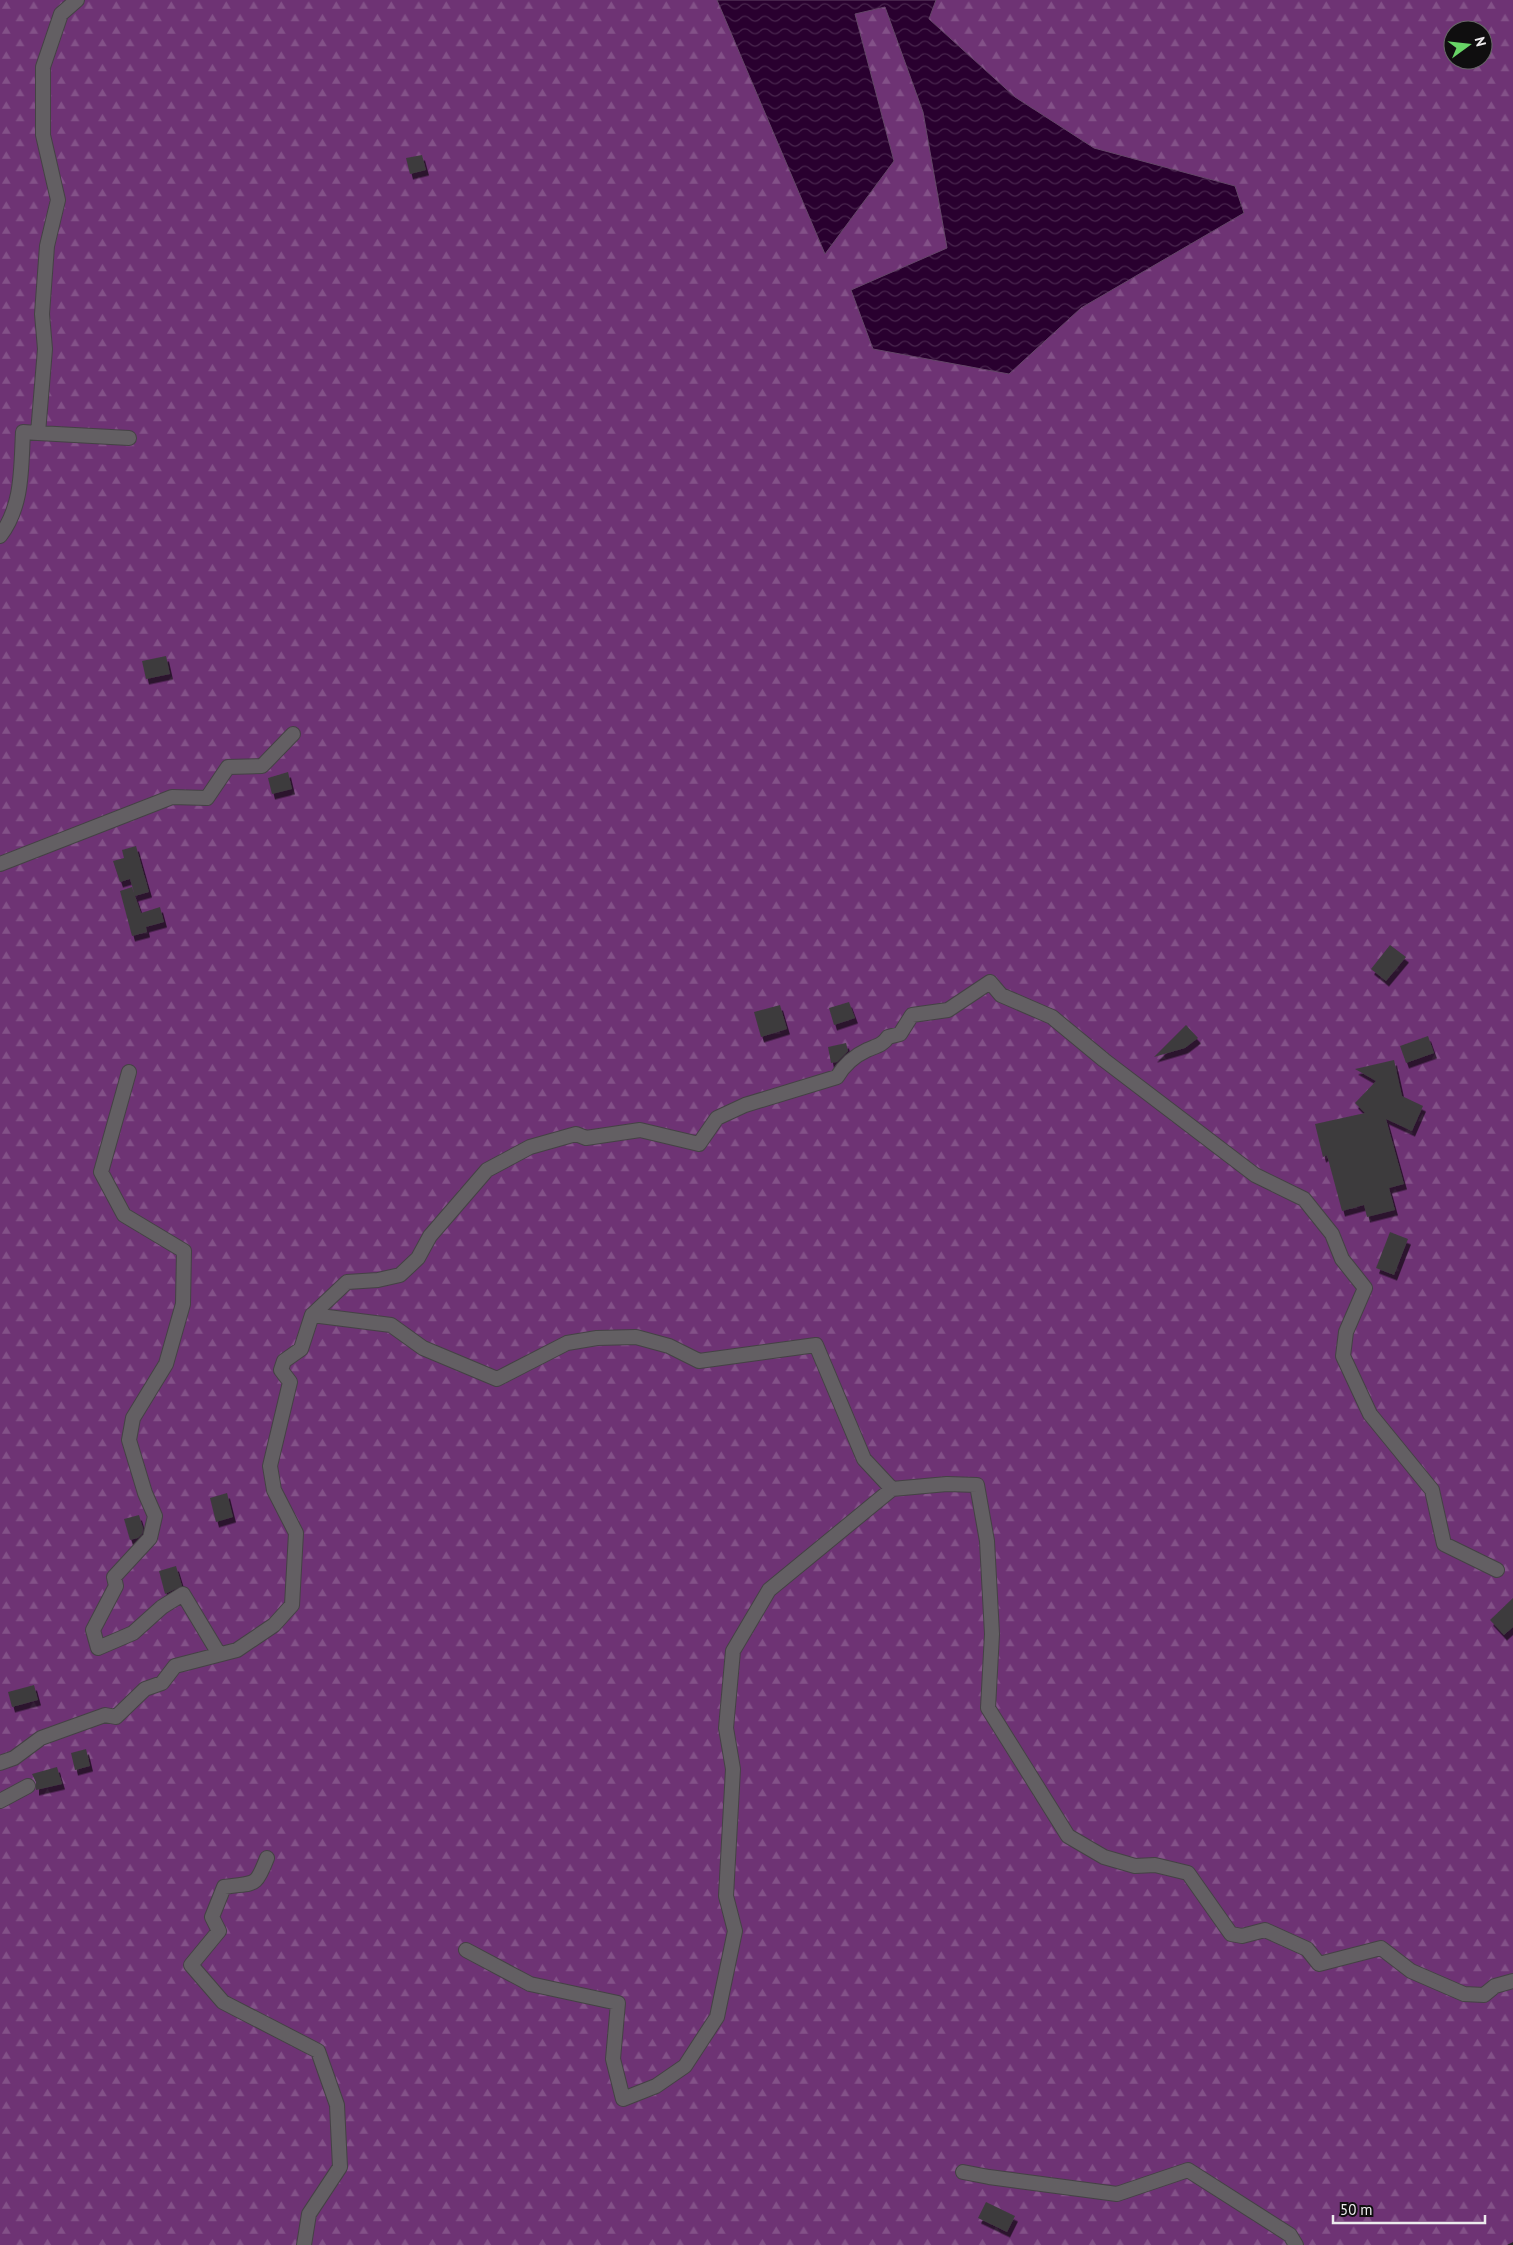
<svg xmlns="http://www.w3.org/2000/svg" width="1513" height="2245" font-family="'PT Sans',sans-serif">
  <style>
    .forest { fill: url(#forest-firs); fill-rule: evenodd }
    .water { fill: url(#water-waves); stroke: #644668 }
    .building { fill: #3e3b3e; filter: url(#shadow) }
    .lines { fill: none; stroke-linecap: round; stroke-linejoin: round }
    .minor-casing { stroke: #454245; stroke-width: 16 }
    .minor { stroke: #635f63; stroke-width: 14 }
  </style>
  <defs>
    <pattern id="forest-firs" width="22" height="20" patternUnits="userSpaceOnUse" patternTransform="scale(1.25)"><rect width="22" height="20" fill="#6e3374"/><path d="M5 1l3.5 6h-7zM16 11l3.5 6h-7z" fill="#835188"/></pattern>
    <pattern id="water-waves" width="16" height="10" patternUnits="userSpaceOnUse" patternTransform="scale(1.25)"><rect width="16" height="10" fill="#29002f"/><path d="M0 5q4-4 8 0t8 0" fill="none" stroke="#48254d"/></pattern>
    <filter id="shadow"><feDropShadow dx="3" dy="5.5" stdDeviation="0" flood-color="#0009"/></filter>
  </defs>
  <rect width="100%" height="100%" fill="#272427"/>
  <path class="forest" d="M0,0H1513V2242L1507,2245H0ZM1453,30H1483V60H1453Z"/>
  <path class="water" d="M717,0H936L929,19L1015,97L1094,148L1235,186L1244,213L1081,308L1009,374L873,349L851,290L947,248L923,112L885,7L855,14L894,161L825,254Z"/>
  <path class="building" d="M422,155L426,170L410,174L406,158Z
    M166,656L170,674L146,679L142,661Z
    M288,772L292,789L272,794L268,778Z
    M136,846L149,892L135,896L130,879L120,882L113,861L124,858L122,850Z
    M132,887L141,913L160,907L164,922L146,927L147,932L132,936L120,891Z
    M1390,945L1406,957L1386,981L1371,969Z
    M849,1002L855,1018L834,1025L829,1008Z
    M780,1005L787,1029L761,1037L754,1012Z
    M1186,1025L1198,1038L1185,1048L1154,1057Z
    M1428,1036L1434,1053L1406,1063L1400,1046Z
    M846,1043L848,1051L837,1062L831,1063L828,1047Z
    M1394,1060L1402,1096L1423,1106L1412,1131L1386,1119L1404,1184L1389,1188L1395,1210L1367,1217L1364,1205L1342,1211L1327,1155L1323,1157L1315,1124L1365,1113L1355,1103L1376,1081L1355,1069Z
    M1390,1232L1408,1239L1394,1275L1376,1268Z
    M227,1493L233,1517L216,1522L210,1498Z
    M139,1515L143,1528L142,1534L138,1538L130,1540L124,1519Z
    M176,1566L182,1586L165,1594L159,1571Z
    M1513,1598V1627L1504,1635L1490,1620Z
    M34,1685L38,1700L12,1707L8,1692Z
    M86,1749L90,1766L75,1770L71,1753Z
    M57,1767L62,1784L36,1790V1782L32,1774Z
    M986,2202L1015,2216L1007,2232L978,2218Z"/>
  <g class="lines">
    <defs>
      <path id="minor" d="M77,0L61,14L43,67V135L58,200L47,246L42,314L45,349L38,433L129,438
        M0,536C23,506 21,468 23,432L38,433
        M0,864L172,797L207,798L228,767L262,766L293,734
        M129,1072L101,1172L124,1215L184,1251L183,1304L166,1364L133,1418L129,1440L145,1493L155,1516L150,1538L114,1577L116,1586L93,1630L98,1648L133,1633L162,1607L183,1594L219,1654
        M312,1315L347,1282L378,1280L400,1275L418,1258L430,1236L487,1170L530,1147L576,1134L586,1138L640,1130L699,1144L717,1118L745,1105L837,1077C844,1065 854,1056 867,1050C876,1046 883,1045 888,1037L900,1034L912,1015L948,1010L990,982L1001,995L1052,1017L1104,1060L1255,1175L1304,1199L1332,1234L1342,1259L1365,1288L1346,1332L1343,1356L1370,1414L1432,1490L1444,1544L1497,1570
        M0,1763L14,1758L41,1738L105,1715L116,1717L145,1689L162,1683L175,1666L237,1650L274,1625L292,1605L296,1533L274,1490L270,1466L290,1382L281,1370L284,1361L301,1349L312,1315L391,1325L423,1348L497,1379L567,1343L597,1338L636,1337L669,1346L699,1361L816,1345L864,1459L892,1489L947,1484L977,1485L987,1541L992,1634L988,1708L1068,1836L1104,1857L1135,1866L1155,1865L1188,1873L1231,1934L1242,1936L1265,1930L1307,1949L1319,1964L1381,1948L1411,1971L1464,1994L1484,1995L1495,1986L1513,1981
        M0,1801L28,1786
        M267,1858C255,1889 255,1882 224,1887L212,1917L219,1931L191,1965L223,2002L318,2051L337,2105L340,2167L309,2214L304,2245
        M466,1950L530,1984L618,2003L613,2059L623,2099L656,2086L685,2066L717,2017L735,1931L726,1896L733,1769L726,1728L733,1651L769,1590L892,1489
        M963,2172L989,2177L1117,2194L1188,2170L1290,2235L1296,2245"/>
    </defs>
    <use href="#minor" class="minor-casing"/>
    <use href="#minor" class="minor"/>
  </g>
  <g transform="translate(1468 45) rotate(75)"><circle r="24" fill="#0f0e0f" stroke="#686668"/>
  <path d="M0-4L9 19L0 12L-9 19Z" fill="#67d466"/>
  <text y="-8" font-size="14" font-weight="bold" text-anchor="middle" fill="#edebed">N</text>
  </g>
  <path d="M1333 2215v8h152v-8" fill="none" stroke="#edebed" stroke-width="2.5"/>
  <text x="1340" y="2215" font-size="15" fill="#edebed" stroke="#0f0e0f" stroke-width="4" paint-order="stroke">50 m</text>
</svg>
